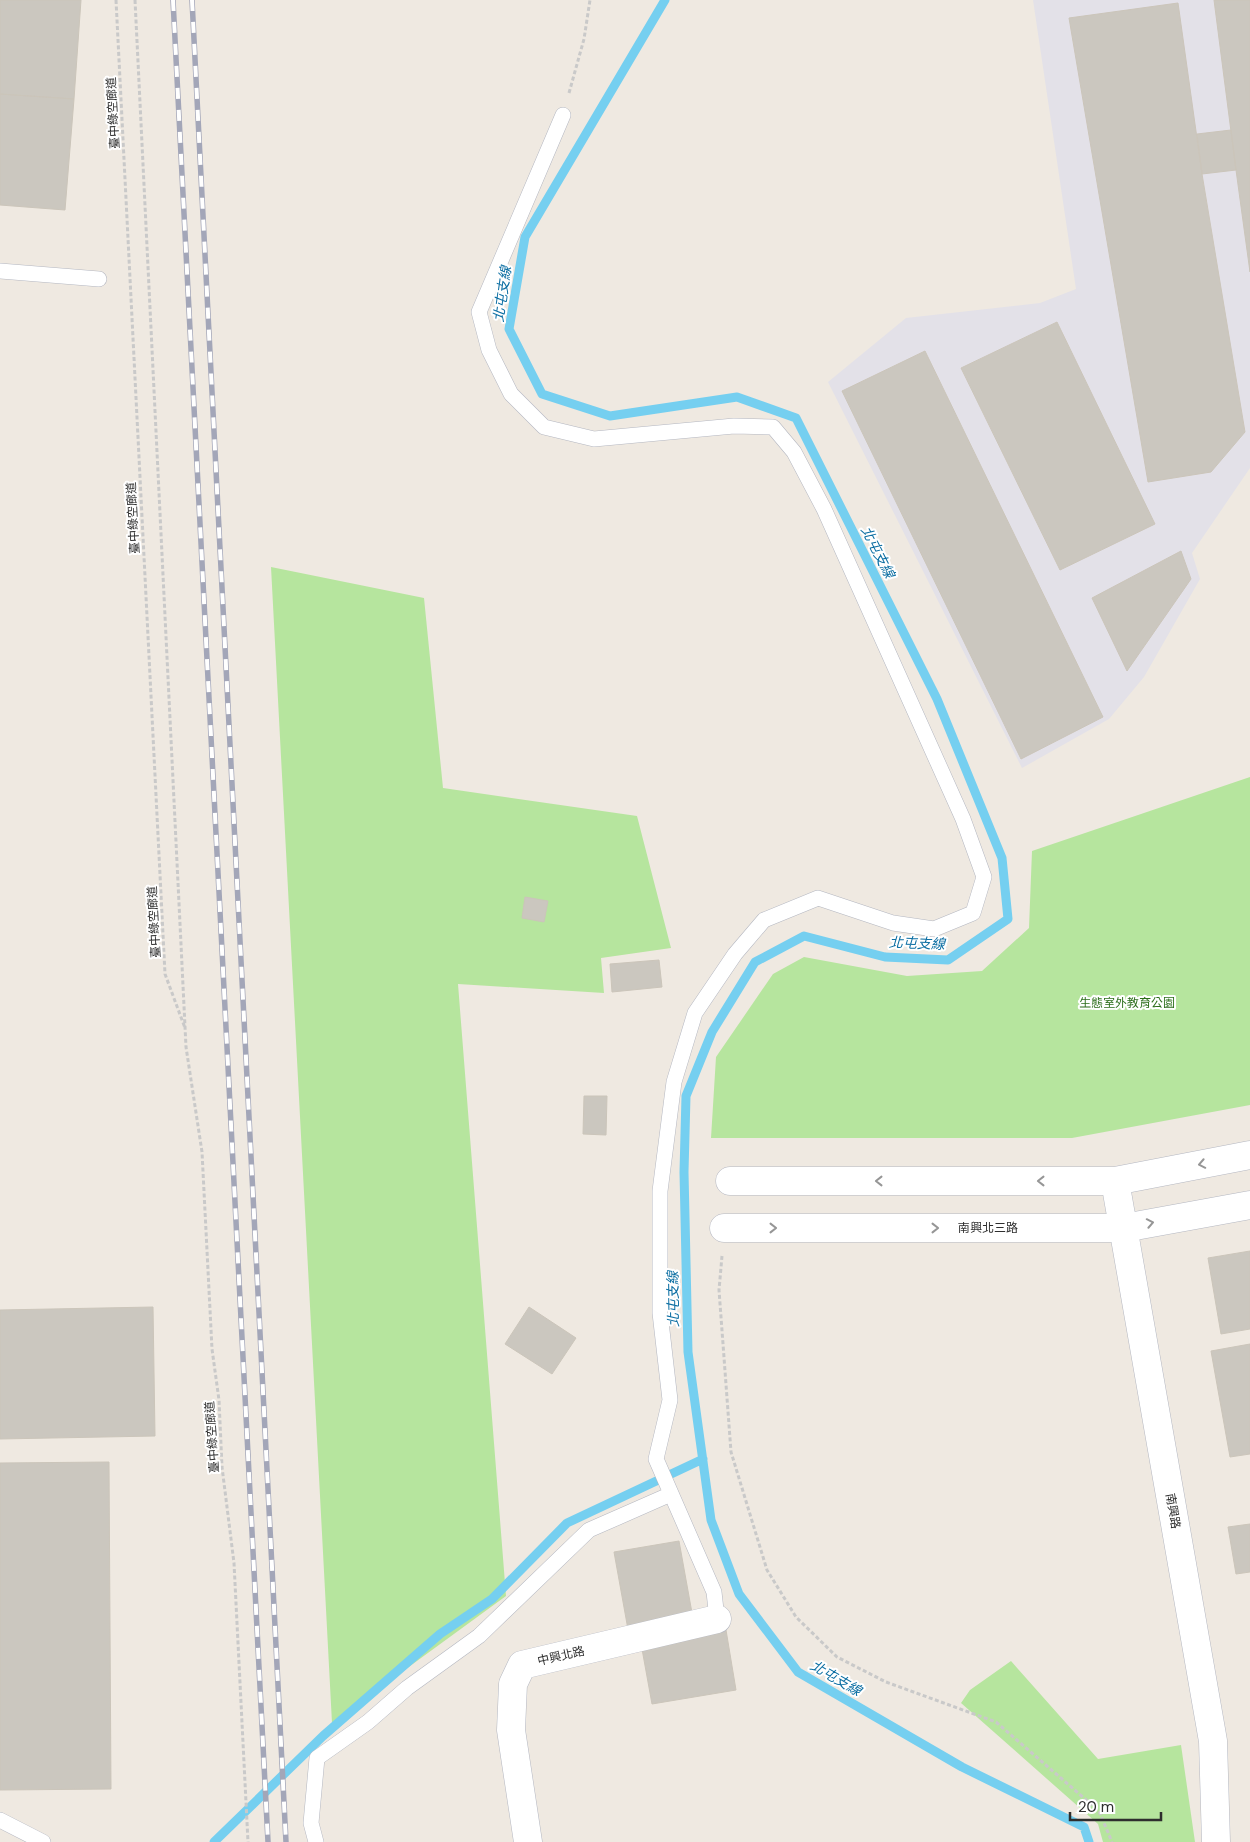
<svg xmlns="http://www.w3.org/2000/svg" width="1250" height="1842" font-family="'DM Sans','Noto Sans TC',sans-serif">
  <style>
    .industrial { fill: #e3e1e8 }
    .green { fill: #b6e59e }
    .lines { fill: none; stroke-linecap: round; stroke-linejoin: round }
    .stream { stroke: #75cff0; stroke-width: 9 }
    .building { fill: #cbc7bf; stroke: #cbc5ba }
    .service-casing { stroke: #b4b7c1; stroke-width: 16 }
    .minor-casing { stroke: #b4b7c1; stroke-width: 29 }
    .path { stroke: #c9c9c9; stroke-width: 3; stroke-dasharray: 4 2.5; stroke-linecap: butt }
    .service { stroke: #fff; stroke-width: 15 }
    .minor { stroke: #fff; stroke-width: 28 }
    .rail-casing { stroke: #a3a6b8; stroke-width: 5.5 }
    .rail { stroke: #fff; stroke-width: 4; stroke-dasharray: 11; stroke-linecap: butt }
    .oneway { stroke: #969696 }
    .labels { text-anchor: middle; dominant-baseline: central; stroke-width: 4; stroke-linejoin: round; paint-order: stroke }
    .street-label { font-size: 12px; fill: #2e2e2e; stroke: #fff }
    .park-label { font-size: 12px; fill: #2c6e1b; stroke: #fff }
    .water-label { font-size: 14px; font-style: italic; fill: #0d6fa3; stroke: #fff }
  </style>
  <rect width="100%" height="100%" fill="#efe9e1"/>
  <path class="industrial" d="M1033,0H1250V468L1192,553L1200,579L1144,677L1109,719L1022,768L828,382L906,318L1040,303L1076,289Z"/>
  <path class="green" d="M271,567L424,598L443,788L637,816L671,948L601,958L604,993L458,984L506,1596L332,1723Z
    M1250,777V1105L1072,1138H711L716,1057L773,974L804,957L907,976L982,971L1029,928L1032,851Z
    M1011,1661L1098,1759L1181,1745L1195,1842H1103L1098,1824L961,1703L970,1690Z"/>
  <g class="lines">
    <path class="stream" d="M665,0L525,237L509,329L542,394L610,416L737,397L796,418L937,699L1002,858L1008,919L948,960L885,957L804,936L755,962L712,1032L686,1096L684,1172L688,1352L711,1520L739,1594L798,1672L962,1767L1084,1827L1089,1842
      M214,1842L323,1736L440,1634L492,1599L567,1523L703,1459"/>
  </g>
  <path class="building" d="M0,0H81L74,99L0,94Z
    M1214,0H1250V272L1236,170Z
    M1178,3L1202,174L1245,432L1211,472L1148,482L1069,18Z
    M0,94L74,99L65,210L0,205Z
    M1231,130L1236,170L1202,174L1197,134Z
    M1057,322L1155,524L1060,570L961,368Z
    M925,351L1103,717L1021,759L842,391Z
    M1181,551L1191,579L1127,671L1092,598Z
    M525,897L548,901L544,922L522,918Z
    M659,960L662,987L612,992L610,964Z
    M584,1096H607L606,1135L583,1134Z
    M1250,1251V1329L1221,1334L1208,1258Z
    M153,1307L155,1436L0,1439V1310Z
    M529,1307L576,1338L552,1374L505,1344Z
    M1250,1344V1454L1230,1457L1211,1351Z
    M109,1462L111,1789L0,1790V1463Z
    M1250,1524V1572L1236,1574L1228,1527Z
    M679,1541L694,1624L629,1635L614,1552Z
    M725,1624L736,1690L652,1704L640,1638Z"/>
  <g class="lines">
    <defs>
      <path id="service" d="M563,115L479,312L489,350L511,394L544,427L594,439L734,426L773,427L794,452L824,509L963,819L984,877L973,913L934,929L893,923L818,898L764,920L735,954L695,1013L674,1082L660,1191V1313L670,1400L656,1459L714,1592L717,1619
        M0,271L99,279
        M0,1820L43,1842
        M316,1842L311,1823L317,1758L368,1722L407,1688L479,1636L589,1530L671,1494"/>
      <path id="minor" d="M730,1181H1115L1250,1155
        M1115,1181L1213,1741L1216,1842
        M724,1228H1124L1250,1205
        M528,1842L511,1730L513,1684L522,1665L717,1619"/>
    </defs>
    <use href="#service" class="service-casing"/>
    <use href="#minor" class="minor-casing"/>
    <path class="path" d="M116,0L165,974L185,1028
      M135,0L186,1047L202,1152L212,1349L219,1400L222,1467L234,1563L248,1842
      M569,93L584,39L590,0
      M722,1256L719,1290L731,1452L767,1570L796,1617L837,1657L886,1682L996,1722L1099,1811L1112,1842"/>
    <use href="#service" class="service"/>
    <use href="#minor" class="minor"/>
    <defs>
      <path id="rail" d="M173,0L268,1842
        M192,0L286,1842"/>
    </defs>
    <use href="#rail" class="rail-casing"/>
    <use href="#rail" class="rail"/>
  </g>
  <defs><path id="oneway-chevron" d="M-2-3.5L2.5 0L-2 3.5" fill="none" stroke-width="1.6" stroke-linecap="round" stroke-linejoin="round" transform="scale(1.25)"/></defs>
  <g class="oneway">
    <use href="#oneway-chevron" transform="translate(1202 1164) rotate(169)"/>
    <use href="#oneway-chevron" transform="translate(879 1181) rotate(-180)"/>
    <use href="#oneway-chevron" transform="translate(1041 1181) rotate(-180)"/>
    <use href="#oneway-chevron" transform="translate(1150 1223) rotate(-11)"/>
    <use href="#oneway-chevron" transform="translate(773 1228)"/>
    <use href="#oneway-chevron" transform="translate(935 1228)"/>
  </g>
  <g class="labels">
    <g class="street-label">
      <text transform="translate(113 113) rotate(-93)">臺中綠空廊道</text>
      <text transform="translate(133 518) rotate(-93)">臺中綠空廊道</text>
      <text transform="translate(154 922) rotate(-93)">臺中綠空廊道</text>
      <text x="988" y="1228">南興北三路</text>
      <text transform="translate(212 1437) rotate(-94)">臺中綠空廊道</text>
      <text transform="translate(1173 1511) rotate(80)">南興路</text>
      <text transform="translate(561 1656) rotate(-13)">中興北路</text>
    </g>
    <g class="park-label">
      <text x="1127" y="1003">生態室外教育公園</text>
    </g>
    <g class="water-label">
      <text transform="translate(502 294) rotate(-82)">北屯支線</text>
      <text transform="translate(878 552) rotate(63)">北屯支線</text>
      <text transform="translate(917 943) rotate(2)">北屯支線</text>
      <text transform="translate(673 1299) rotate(-91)">北屯支線</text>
      <text transform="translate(836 1678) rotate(30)">北屯支線</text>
    </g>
  </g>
  <path d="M1070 1812v8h91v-8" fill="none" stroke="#2e2e2e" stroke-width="2.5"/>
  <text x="1078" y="1812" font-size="15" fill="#2e2e2e" stroke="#ffffff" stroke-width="4" paint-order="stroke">20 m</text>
</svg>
